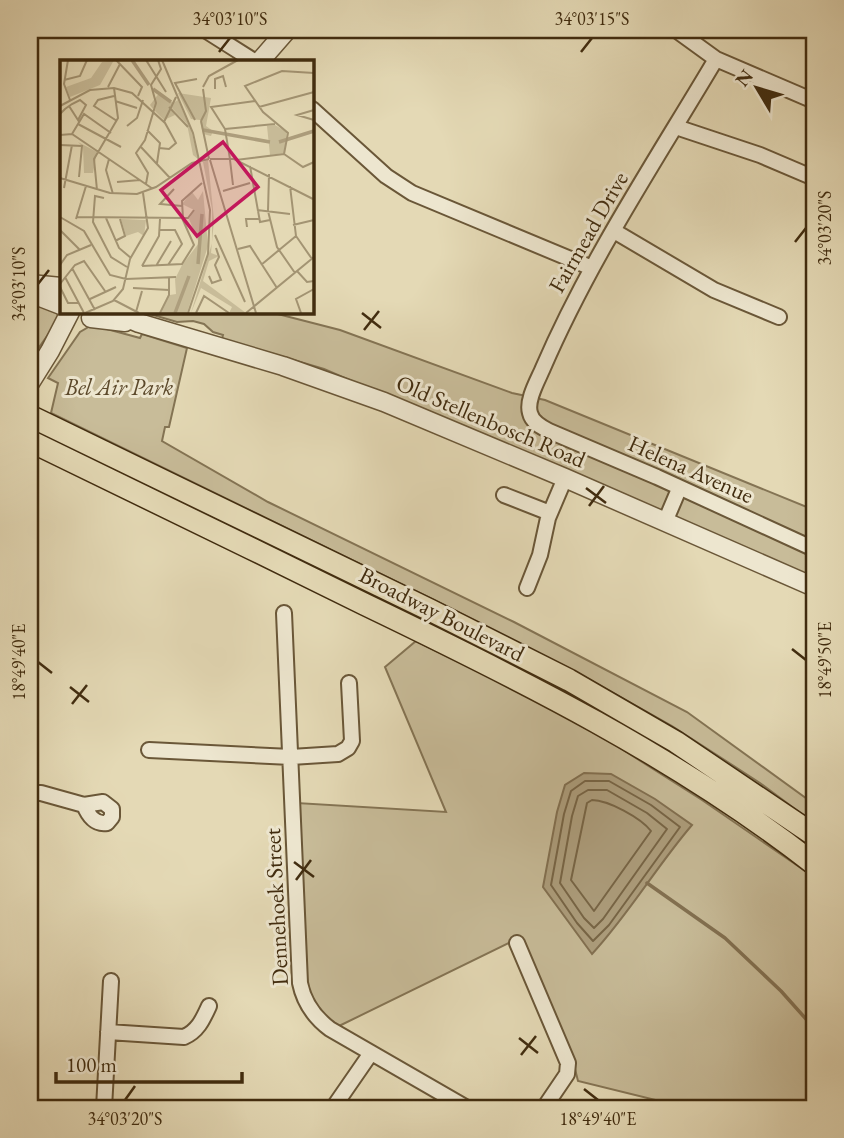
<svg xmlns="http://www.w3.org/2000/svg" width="844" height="1138" font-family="'EB Garamond',serif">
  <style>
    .green { fill: #c8bc99; stroke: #847454; stroke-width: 2 }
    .water { fill: #ad9e7d; stroke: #827051; stroke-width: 2 }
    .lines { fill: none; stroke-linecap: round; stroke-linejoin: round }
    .shore { stroke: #776546; stroke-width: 2 }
    .stream { stroke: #827051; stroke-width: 3.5 }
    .minor-casing { stroke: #6a5738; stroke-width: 18 }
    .tertiary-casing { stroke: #6a5738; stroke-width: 21 }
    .primary-casing { stroke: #412c0f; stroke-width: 24 }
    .minor { stroke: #ede6cf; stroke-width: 14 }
    .tertiary { stroke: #ede6cf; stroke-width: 18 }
    .primary { stroke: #e4d9b5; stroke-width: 21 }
    .ticks { fill: none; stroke: #412c0f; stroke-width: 2.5 }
    .labels { text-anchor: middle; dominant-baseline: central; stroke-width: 6; stroke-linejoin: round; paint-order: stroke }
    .street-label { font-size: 23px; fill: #412c0f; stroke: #ede6cf }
    .park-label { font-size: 23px; font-style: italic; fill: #5c492b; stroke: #ede6cf }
    .inset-river { fill: none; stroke: #ad9e7d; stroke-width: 3.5 }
    .inset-road { fill: none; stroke: #a39473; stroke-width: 2 }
    .view { fill: #c2185b; fill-opacity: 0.15; stroke: #c2185b; stroke-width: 3.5 }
    .inset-edge { fill: none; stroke: #412c0f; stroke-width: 3.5 }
    .neatline { fill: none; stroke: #412c0f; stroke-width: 2.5 }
    .ticks-label { font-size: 18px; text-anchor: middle; fill: #412c0f }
  </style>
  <rect width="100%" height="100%" fill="#e4d9b5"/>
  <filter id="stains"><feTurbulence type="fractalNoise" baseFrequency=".00286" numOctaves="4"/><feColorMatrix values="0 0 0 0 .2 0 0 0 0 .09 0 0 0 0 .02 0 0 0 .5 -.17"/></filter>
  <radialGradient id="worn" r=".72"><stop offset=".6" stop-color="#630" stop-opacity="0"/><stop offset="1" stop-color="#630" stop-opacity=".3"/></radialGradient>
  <path class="green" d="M30,301L55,311L58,315L57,322L30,360Z
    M143,312H270L340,330L512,393L545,400L814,510V580L324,369L222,339L223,335L213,332L204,324L193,321L177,322Z
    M92,325L140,338L142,334L187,348L169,427H165L162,441L268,502L514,622L687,712L814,804V823L760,783L672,726L574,671L434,600L51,413L58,383L48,378L80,332Z
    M416,641L530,697L617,746L702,800L814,877V1108H688L578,1081L574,1065L521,937L339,1026L324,1017L306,990L297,803L446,812L385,667Z"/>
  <path class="water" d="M584,773L611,774L655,799L692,825C656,867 629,914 592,954L543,887L557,812L565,785Z"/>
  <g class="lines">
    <path class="shore" d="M585,781H609L651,805L680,827L609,925L593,941L577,923L551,885L564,814L571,791Z
      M588,790H607L647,813L667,829L603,919L594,928L584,918L560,883L572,816L578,796Z
      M592,800C608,800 641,818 651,831L594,911L571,880L587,803Z"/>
    <path class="stream" d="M647,883L725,938L781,991L814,1028"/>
    <defs>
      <path id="minor" d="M205,30L254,61
        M676,30L716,59L814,101
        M716,59C656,160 590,259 543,368C538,380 526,400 530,413C532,422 541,427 549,431L657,477L814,549
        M312,109L386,176L412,193L592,268
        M676,127L760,155L814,178
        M614,231L714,290L779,317
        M504,495L550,513
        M665,522L679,489
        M527,588L540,555L548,518L565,478
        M284,613L300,983C304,1003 314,1017 330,1029L467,1108
        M149,750L291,757L338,754L348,748L352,741L349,683
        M30,793H41L84,805L103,802L112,809V817L107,823C95,825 88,815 84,805
        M517,943L568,1063L567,1074L544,1108
        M108,1032L184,1037C198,1031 203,1019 209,1006
        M104,1108L111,981
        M333,1108L371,1053"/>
      <path id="tertiary" d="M260,61L287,30
        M30,284L61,287
        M30,293L61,305
        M113,312L139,323L283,366L384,402L565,478L814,587
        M91,318L125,322
        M30,383L50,351L70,312"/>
      <path id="primary" d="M30,416L430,610L569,680L676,742L814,835
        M30,441C141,495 253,549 364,604C520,679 677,757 814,864"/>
    </defs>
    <use href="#minor" class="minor-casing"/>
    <use href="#tertiary" class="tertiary-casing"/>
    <use href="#primary" class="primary-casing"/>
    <use href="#minor" class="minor"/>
    <use href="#tertiary" class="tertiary"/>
    <use href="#primary" class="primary"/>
  </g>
  <path class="ticks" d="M219,52L230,38M581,52L592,38M795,242L806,228M38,284L49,270M362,313L381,328M364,330L379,311M586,488L606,503M589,506L604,486M792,649L806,660M38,662L52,673M70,687L89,702M72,704L87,685M294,862L314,877M296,880L311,860M519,1038L538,1053M521,1055L536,1036M584,1089L598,1100M125,1100L135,1086"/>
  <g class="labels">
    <g class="street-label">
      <text transform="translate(588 232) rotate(-60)">Fairmead Drive</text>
      <text transform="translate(491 421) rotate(23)">Old Stellenbosch Road</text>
      <text transform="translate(691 469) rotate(24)">Helena Avenue</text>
      <text transform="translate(442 614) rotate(27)">Broadway Boulevard</text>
      <text transform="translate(276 907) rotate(-93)">Dennehoek Street</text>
    </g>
    <g class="park-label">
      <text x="119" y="387">Bel Air Park</text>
    </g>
  </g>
  <g transform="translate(60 60)">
    <rect width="254" height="254" fill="#e4d9b5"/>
    <path d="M54,0L40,25L10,37L6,27L31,18L42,2ZM100,32L113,43L118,40L131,70L139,100L133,95L127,64L110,46L115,55L104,60L95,51L96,45L93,49L90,45ZM118,33L151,38L146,66L153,71L151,76L143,74L140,60L131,59ZM215,65L227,72L224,93L210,95L207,66ZM18,82L37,92L33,113H24L23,87ZM148,100L154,160L151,193L159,196L149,201L143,221L186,253H169L172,247L141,228L131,253L152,183V149L143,102ZM143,131L148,186L127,253H101L110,235L116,234L115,219L122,205L139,183L129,159L134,150L122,144L132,132L138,140ZM61,159L86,160L84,176L78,172L66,176Z" fill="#c8bc99"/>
    <path class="inset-river" d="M72,0L89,25M93,29L111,42M143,70L210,82M219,82L254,71M138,204L142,154M115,253L129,216"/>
    <path class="inset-road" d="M8,0L4,24L10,40M56,0L82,27L78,36M86,0L106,32M102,0L133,73L150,150L148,194L128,253M4,20L20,16L27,0M48,27L60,4M143,27L149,16L178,0M155,29V19L163,16L166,27M54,36L38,40L34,46L57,61M55,41L77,48M0,46L30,30L54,28L72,33L105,63L116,83L109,89L99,88M109,47L128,67M199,47L254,32M254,50L237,55L254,60M0,54L5,49L12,44L20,40L26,45L18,60L9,46M135,60L115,23L137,19M141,61L149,99M141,61L146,51L143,29M104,62L116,37M18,64L61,87M67,66L77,58L83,40M165,69L215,64M87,70L100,83L97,103M12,74L24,54L51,73M0,75L12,74L93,129M0,85L22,86L19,117M80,86L110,118M224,94L228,73L203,52L185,26L222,11L254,13M224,94L243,107L254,102M49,99L46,110L53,134M150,99H174L253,139M170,99L165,69L151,47L195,41M150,100L196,253M170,100L173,125M176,100L224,94M190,106L200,162L210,160M209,114L208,151L217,187L235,213M0,118L50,133L77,134L96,127L132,103L149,99M57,122L80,120M86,124L88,113L76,93L85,80L96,43L91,25L101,9L98,0M230,126L236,176L252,199M4,128L12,85M114,129L100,144L122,146M37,130L34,99L58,58L54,28M163,131L190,123M44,138L35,136L33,162L51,197L67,207M197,150L230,154M0,157L24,171L50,215L66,219L116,217M16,157L128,158L134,150M46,158L59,188L71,198M123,158L122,141L142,123M16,159L26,126M233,165L254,160M187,167L186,159H199M0,170L20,190M100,170H115L122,184L108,205M155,175L185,242M55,181L65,176L60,159M178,189L190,186L217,228M0,205L7,195L31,185M201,205L236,176M82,206L122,204L134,185L122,158M82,206L99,176L100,159M96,206L111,181M12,208L35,250M237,211L247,222L254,221M149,216L152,223L161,220L155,205L159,197L156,188M5,217L24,253M0,224L15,205L24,201L45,231M0,227L8,243H19M73,228L109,230M30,239L56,227M54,240L79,253M76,252L82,231M25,253L53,241L63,229L70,199L88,168L83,133M100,253L109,235V218M136,253L144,236L169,253M186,253L254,197M241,253L236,239L254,229"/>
    <path class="view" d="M163,82L198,127L137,176L101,130Z"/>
    <rect width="254" height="254" class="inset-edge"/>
  </g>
  <rect width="844" height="1138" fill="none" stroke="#e4d9b5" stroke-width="77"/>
  <g transform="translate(757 88) rotate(308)" stroke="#ede6cf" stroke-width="5" paint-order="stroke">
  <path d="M0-5L12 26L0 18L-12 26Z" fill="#412c0f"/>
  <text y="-10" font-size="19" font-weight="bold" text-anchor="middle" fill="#412c0f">N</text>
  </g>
  <path d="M56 1072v10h186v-10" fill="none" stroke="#412c0f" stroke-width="3.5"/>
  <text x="66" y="1072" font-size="21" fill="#412c0f" stroke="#ede6cf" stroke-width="5" paint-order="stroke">100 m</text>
  <rect x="38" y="38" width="768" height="1062" class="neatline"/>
  <g class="ticks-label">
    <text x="230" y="25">34°03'10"S</text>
    <text x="592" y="25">34°03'15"S</text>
    <text transform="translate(825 228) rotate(-90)" y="6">34°03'20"S</text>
    <text transform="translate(19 284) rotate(-90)" y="6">34°03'10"S</text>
    <text transform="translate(825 660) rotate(-90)" y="6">18°49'50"E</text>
    <text transform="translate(19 662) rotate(-90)" y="6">18°49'40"E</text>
    <text x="125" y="1125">34°03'20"S</text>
    <text x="598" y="1125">18°49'40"E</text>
  </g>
  <rect width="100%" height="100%" filter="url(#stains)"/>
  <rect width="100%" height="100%" fill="url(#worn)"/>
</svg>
